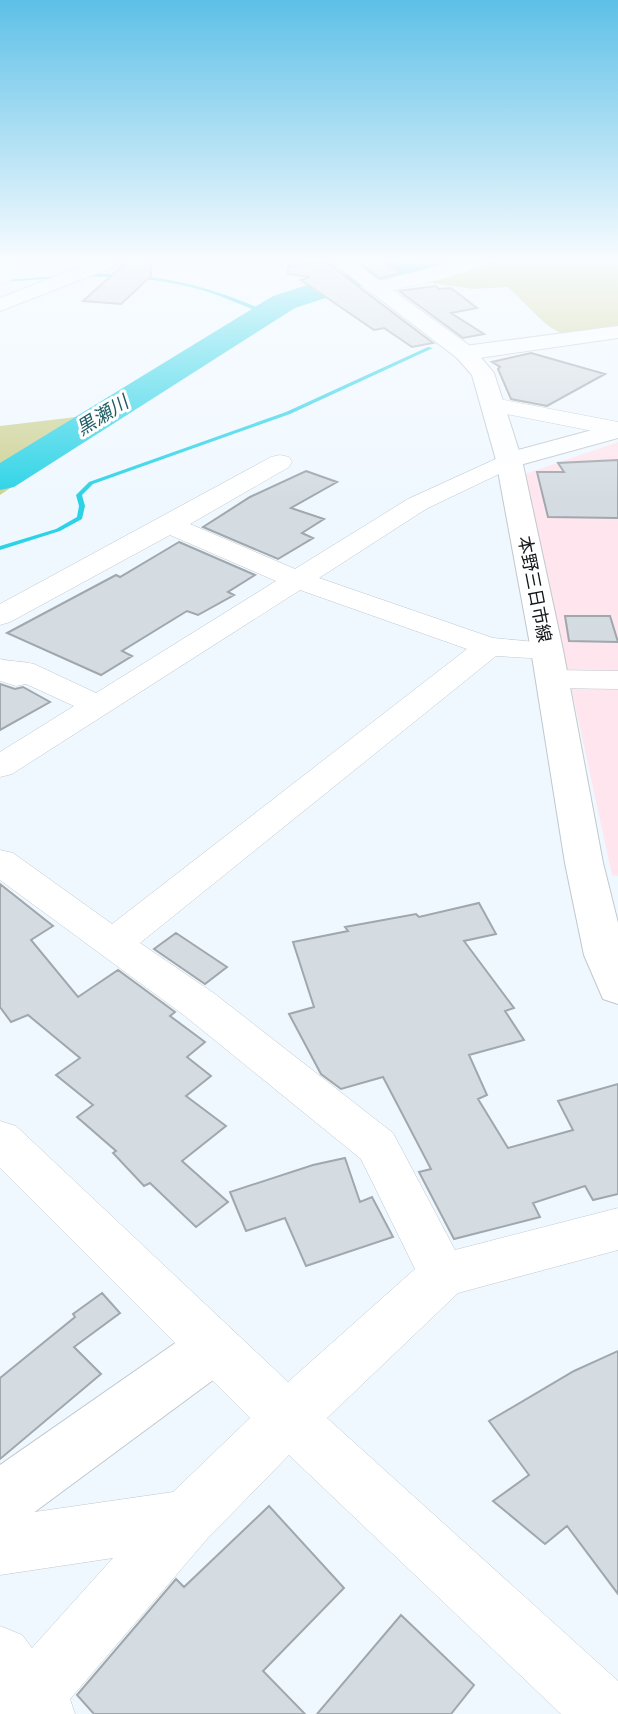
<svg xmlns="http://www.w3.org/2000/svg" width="618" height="1714" font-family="Raleway,'Noto Sans JP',sans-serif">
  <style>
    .education { fill: #ffe5ed }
    .green { fill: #ced295 }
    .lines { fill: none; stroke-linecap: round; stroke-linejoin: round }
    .stream { fill: #2cd3e6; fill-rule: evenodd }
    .river { fill: #2cd3e6; fill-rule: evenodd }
    .building { fill: #d4dce2; stroke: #a0a7ad; stroke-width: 2 }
    .minor-casing { stroke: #c0c8ce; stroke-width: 1 }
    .tertiary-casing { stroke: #c0c8ce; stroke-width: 2 }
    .secondary-casing { stroke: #c0c8ce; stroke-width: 2 }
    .minor { fill: #fff; fill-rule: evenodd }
    .tertiary { fill: #fff; fill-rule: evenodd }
    .secondary { fill: #fff; fill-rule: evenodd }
    .labels { text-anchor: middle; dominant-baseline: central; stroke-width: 6; stroke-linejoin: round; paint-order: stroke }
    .far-street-label { font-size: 18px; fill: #131618; stroke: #fff }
    .far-water-label { font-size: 19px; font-style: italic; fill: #1e5d65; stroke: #fff }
  </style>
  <rect width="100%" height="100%" fill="#f0f8ff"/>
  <path class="education" d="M618,442V876L612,875L525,474Z"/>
  <path class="green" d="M499,259H618V325C603,327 577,335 563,333C547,331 522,298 507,287L473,289L431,283L430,280Z
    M76,417L103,425L0,495V426Z"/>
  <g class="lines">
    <path class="stream" d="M99,274C153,274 197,283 247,303C255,307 264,309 272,313L269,315L262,313C243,306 225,297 205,291C165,279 123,276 81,277L79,276L81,275Z
      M64,276L62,278L0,282V280Z
      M428,347L433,348L290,414L93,484L82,495L85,506L82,519L60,531L0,550V546L56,529L77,517L79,506L76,495L89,482L286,412Z"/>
    <path class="river" d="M404,259H451L447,265L359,287L295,308L14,487L0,490V463L273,296L339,275Z"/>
  </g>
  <path class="building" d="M130,259H151V276L121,304L83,301Z
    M353,259H381L399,273L380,278Z
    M327,262L363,290L433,343L412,347L384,328L374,330L301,280L310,277L288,274V266Z
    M436,286L439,289L451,288L477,308L451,313L484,334L463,338L399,291Z
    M531,353L605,374L547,406L511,399L498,369L500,367L492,362Z
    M618,460V518L548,517L537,472H564L558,463Z
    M306,471L337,482L291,508L324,519L302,533L313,538L278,559L203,527L250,497Z
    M179,542L255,575L228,592L234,595L198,615L187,611L122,651L132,656L101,675L7,633L116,575L120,577Z
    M565,616H610L618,642L569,641Z
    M0,684L15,689L23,687L50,702L0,730Z
    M0,884L53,926L31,940L78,997L118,970L175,1012L170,1016L205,1042L187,1057L211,1076L186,1096L226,1126L182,1161L228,1202L196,1227L150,1183L144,1186L113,1153L116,1151L77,1117L93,1105L56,1075L80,1058L28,1015L11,1022L0,1007Z
    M479,903L496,934L464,941L514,1008L505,1011L524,1040L469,1055L487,1095L478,1099L508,1148L573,1130L558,1101L618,1084V1194L593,1200L585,1186L533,1203L540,1217L454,1239L419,1172L431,1169L383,1077L341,1089L321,1074L289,1014L314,1007L293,942L348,931L345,927L416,914L419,917Z
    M176,933L227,967L205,984L154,949Z
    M345,1158L360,1202L372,1197L393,1237L306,1266L285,1218L246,1231L230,1192L313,1165Z
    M102,1293L120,1313L74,1347L101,1374L0,1459V1378L75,1317L73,1314Z
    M618,1351V1594L567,1526L545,1544L493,1501L529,1475L489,1421L574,1371Z
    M269,1506L344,1588L263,1671L305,1714H94L77,1695L176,1579L184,1587Z
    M401,1615L474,1685L451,1714H317Z"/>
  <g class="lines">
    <defs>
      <path id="minor" d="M2,259H20L24,271L22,275L0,285V271L5,269Z
        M467,259H491C478,275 398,288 374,294L364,288L367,284Z
        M494,398L618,422V436L486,410L483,405L486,400Z
        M509,453L518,455L521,460L518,465L426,509L319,578L493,638L558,644L562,650L558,656L547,659L496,656L140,943L215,994L393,1133L455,1250L618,1208V1250L458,1293L327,1418L618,1681V1714H561L289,1455L207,1539L70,1699L75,1714H0V1626L22,1635L32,1648L113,1558L0,1575V1517L173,1492L250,1418L0,1168V1121L16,1126L288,1382L415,1269L361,1159L185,1016L0,880V850L13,853L112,924L467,649L300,590L12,774L0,777V752L74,706L26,684L16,686L0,681V659C12,662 22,661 34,664L96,693L276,581L170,535L10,622L0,625V604L271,457L280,455L289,457L292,462L289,467L190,524L295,569L408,499Z
        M552,670L618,671V689L552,688L541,686L536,679L541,672Z"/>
      <path id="tertiary" d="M618,326V338L465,360L457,358L454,353L457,348L465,346Z
        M618,423V438L509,468L500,465L496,460L500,455Z
        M213,1323L232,1330L240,1348L232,1366L21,1522L0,1531V1465L194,1330Z"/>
      <path id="secondary" d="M100,259H127L124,263L0,311V298Z
        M328,259H349L473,348L494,373L522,460L563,650L603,863L618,923V1004L603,999L584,955L565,863L531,650L496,460L472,375L457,358Z"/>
    </defs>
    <use href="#minor" class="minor-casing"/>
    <use href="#tertiary" class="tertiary-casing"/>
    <use href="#secondary" class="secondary-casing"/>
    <use href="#minor" class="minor"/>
    <use href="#tertiary" class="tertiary"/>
    <use href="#secondary" class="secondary"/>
  </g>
  <linearGradient id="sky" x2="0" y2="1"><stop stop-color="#5dc0e7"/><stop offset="0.52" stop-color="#f8fcff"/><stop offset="1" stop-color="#f8fcff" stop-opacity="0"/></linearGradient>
  <rect width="618" height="499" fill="url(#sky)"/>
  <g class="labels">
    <g class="far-street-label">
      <text transform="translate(535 589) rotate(79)">本野三日市線</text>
    </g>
    <g class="far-water-label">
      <text transform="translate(102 415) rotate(-32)">黒瀬川</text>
    </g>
  </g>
</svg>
